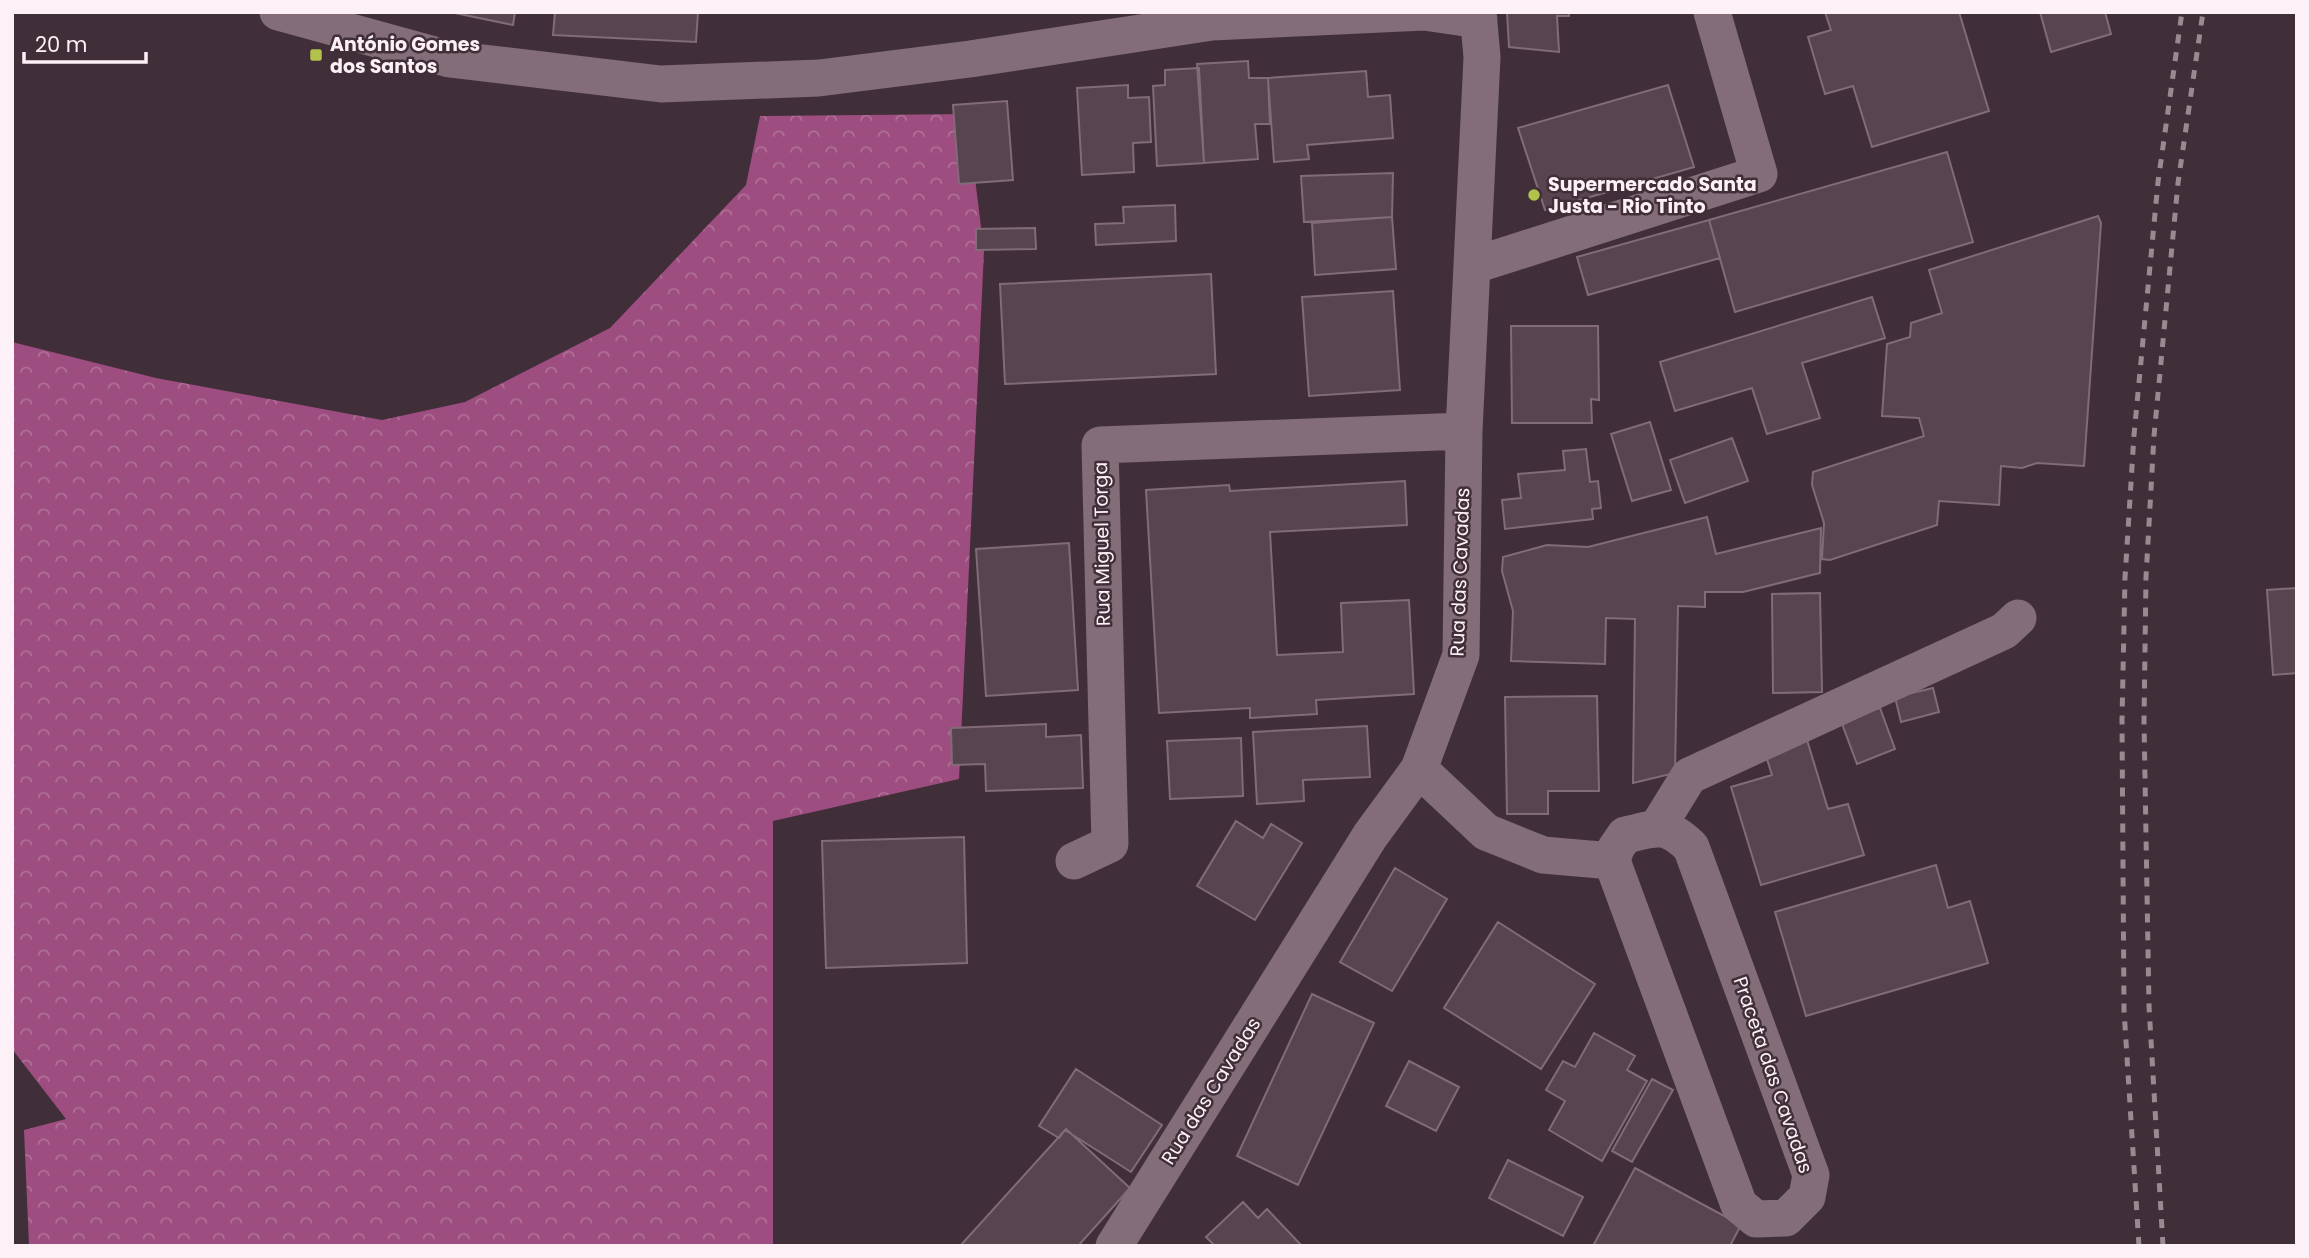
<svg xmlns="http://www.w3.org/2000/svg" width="2309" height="1258" font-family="Poppins,sans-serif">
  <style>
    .forest { fill: url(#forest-crowns) }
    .building { fill: #57444f; stroke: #806b77; stroke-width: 2 }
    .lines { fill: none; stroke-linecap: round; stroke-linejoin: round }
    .minor { stroke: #826d79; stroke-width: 37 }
    .rail { stroke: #998a92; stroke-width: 5; stroke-dasharray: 9 9; stroke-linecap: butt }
    .poi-dot { fill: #b3c24b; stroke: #402e38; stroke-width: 2.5 }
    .labels { text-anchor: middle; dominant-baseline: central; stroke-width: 5; stroke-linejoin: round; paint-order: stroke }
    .poi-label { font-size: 19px; font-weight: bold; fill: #fdf1f7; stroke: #402e38; text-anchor: start }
    .street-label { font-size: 19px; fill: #fdf1f7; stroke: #402e38 }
  </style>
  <defs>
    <pattern id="forest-crowns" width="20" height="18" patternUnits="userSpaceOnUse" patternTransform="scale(1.75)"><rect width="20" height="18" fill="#9d4d7f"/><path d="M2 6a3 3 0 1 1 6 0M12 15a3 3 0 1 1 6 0" fill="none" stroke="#b07098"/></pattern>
  </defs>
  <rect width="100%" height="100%" fill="#402e38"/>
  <path class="forest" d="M967,114L984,251L959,779L773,821V1246H29L24,1130L66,1119L12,1049V342L156,378L382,420L465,402L610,328L746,185L760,116Z"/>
  <path class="building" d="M450,12H515L513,25Z
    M555,12H698L696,42L553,35Z
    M1507,12H1569V16H1557L1559,52L1509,47Z
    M1825,12H1959L1989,111L1872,147L1853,86L1825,94L1808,37L1831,30Z
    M2040,12H2105L2111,34L2051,52Z
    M1248,61L1249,78H1268L1270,124H1255L1258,159L1204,163L1197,64Z
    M1199,68L1204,163L1157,166L1153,86L1165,85V70Z
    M1366,71L1368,97L1390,95L1393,138L1307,145L1309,159L1274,162L1268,78Z
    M1128,85V98L1149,97L1151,142L1133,143L1134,172L1082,175L1077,88Z
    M1668,85L1694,167L1545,210L1518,128Z
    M1007,101L1013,180L959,184L953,105Z
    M1947,152L1973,242L1735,312L1709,220Z
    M1393,173L1392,217L1304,222L1301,176Z
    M1175,205L1176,241L1096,245L1095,224L1124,223L1123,207Z
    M2098,216L2101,223L2084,466L2037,463L2022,468L2001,466L1999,505L1939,501L1937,525L1830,560L1822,559L1824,523L1812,485L1813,472L1924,436L1919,418L1882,416L1887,344L1910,337L1911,323L1942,313L1929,270Z
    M1392,217L1396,269L1315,275L1312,223Z
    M1709,220L1720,258L1588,295L1577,257Z
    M1035,228L1036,249L976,250V229Z
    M1211,274L1216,374L1005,384L1000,284Z
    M1393,291L1400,390L1309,396L1302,297Z
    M1872,297L1885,338L1802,363L1820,418L1767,434L1752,388L1675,411L1660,362Z
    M1511,326H1598L1599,400L1591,399L1592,423H1512Z
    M1650,422L1671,490L1632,501L1611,434Z
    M1732,438L1748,481L1685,503L1670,460Z
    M1586,449L1590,482L1598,481L1601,508L1592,509L1593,519L1505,529L1502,500L1521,498L1518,474L1565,470L1563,451Z
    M1405,481L1407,525L1270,532L1277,655L1343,652L1341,603L1409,600L1414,694L1316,700L1317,714L1250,718V708L1159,713L1146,490L1229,485L1230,491Z
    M1707,517L1716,554L1821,528L1820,573L1743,592H1705V607L1678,606L1675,773L1633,783L1635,619L1606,618L1605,664L1511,661L1513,611L1502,571L1503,557L1547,545L1588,547Z
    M1069,543L1078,690L986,696L976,549Z
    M2297,588V673L2273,675L2267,590Z
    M1820,593L1822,692L1773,693L1772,594Z
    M1933,688L1939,712L1901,722L1895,697Z
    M1597,696L1599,791H1548V814H1507L1505,697Z
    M1880,708L1895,749L1857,764L1841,721Z
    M1046,724V737L1081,735L1083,788L986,791L985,764L952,765L951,728Z
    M1367,726L1370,777L1303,780L1304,801L1257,804L1253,732Z
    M1241,738L1243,796L1170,799L1167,741Z
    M1807,740L1828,809L1848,804L1864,855L1761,885L1731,787L1772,775L1765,753Z
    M1236,821L1263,838L1271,824L1302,843L1255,920L1197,886Z
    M964,837L967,963L826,968L822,841Z
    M1936,865L1948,908L1970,901L1988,963L1806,1016L1775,912Z
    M1395,868L1447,899L1392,991L1340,962Z
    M1498,922L1595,984L1541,1069L1444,1008Z
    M1312,994L1374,1023L1298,1185L1237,1156Z
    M1594,1033L1635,1056L1627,1070L1647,1081L1602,1161L1549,1130L1565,1101L1546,1090L1563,1061L1575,1067Z
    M1409,1061L1459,1087L1436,1131L1386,1106Z
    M1076,1069L1162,1125L1131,1172L1065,1130L1059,1138L1039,1126Z
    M1652,1079L1673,1090L1632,1162L1612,1151Z
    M1066,1129L1130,1188L1078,1246H960Z
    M1508,1160L1583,1197L1563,1236L1489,1198Z
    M1635,1168L1741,1225L1730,1246H1593Z
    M1243,1202L1258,1218L1267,1209L1302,1246H1215L1206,1237Z"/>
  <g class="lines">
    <path class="minor" d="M278,12L449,59L661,84L819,78L970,59L1212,22L1424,12L1479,20
      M1472,266L1759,174L1712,12
      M1419,769L1486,832L1543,855L1612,861L1739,1205L1756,1219L1786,1218L1807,1197L1811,1175L1691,847C1665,822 1657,828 1625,835L1616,848L1612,861
      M1657,828L1689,776L2004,631L2018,618
      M1074,861L1110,844L1100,445L1464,431
      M1114,1246L1370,836L1419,769L1461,655L1464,431L1482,57L1478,12"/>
    <path class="rail" d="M2139,1246L2124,1010L2122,720L2125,578L2134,435L2158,182L2182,12
      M2163,1246L2149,1006L2144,721L2146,577L2154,436L2178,183L2203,12"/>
  </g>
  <g class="poi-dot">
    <rect x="309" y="48" width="14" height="14" rx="3.5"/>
    <circle cx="1534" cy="195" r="7"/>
  </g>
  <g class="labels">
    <g class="poi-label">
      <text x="330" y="44">António Gomes<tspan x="330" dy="22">dos Santos</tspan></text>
      <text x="1548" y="184">Supermercado Santa<tspan x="1548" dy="22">Justa - Rio Tinto</tspan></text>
    </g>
    <g class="street-label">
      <text transform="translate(1102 544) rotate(-91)">Rua Miguel Torga</text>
      <text transform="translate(1460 572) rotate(-88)">Rua das Cavadas</text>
      <text transform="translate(1773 1075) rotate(71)">Praceta das Cavadas</text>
      <text transform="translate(1211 1091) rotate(-58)">Rua das Cavadas</text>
    </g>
  </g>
  <rect width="2309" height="1258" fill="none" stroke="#fdf1f7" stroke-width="28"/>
  <path d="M24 52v10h122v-10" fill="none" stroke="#fdf1f7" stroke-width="3.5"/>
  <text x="35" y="52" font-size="21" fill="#fdf1f7" stroke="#402e38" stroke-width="5" paint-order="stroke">20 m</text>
</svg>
